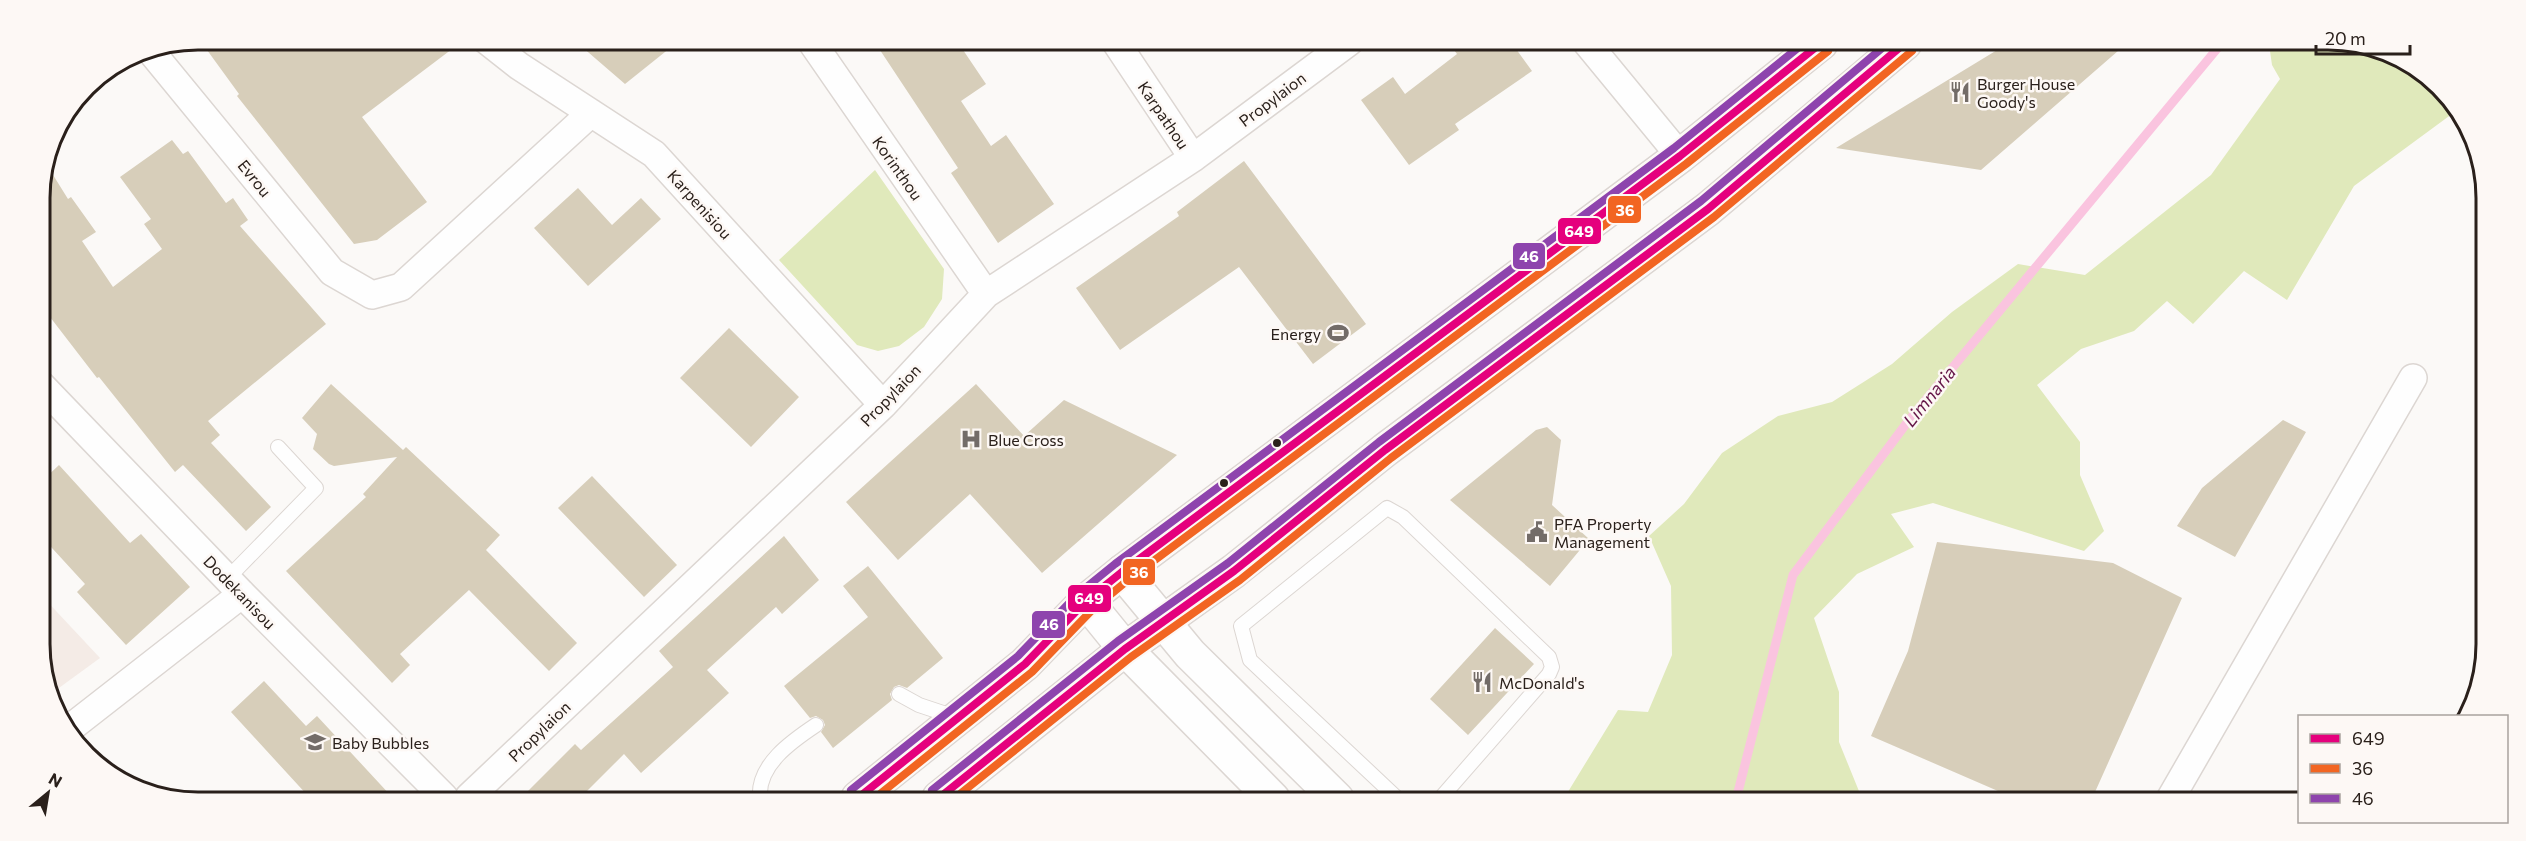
<svg xmlns="http://www.w3.org/2000/svg" width="2526" height="841" font-family="Commissioner,sans-serif">
  <style>
    .built { fill: #f4ebe6 }
    .green { fill: #e0e9bb }
    .lines { fill: none; stroke-linecap: round; stroke-linejoin: round }
    .stream { stroke: #fac4df; stroke-width: 9 }
    .building { fill: #d7ceba }
    .service-casing { stroke: #dcd6d2; stroke-width: 16 }
    .minor-casing { stroke: #dcd6d2; stroke-width: 30 }
    .tertiary-casing { stroke: #dcd6d2; stroke-width: 36 }
    .trunk-casing { stroke: #dcd6d2; stroke-width: 36 }
    .service { stroke: #fefefe; stroke-width: 14 }
    .minor { stroke: #fefefe; stroke-width: 27 }
    .tertiary { stroke: #fefefe; stroke-width: 33 }
    .trunk { stroke: #fefefe; stroke-width: 33 }
    .bus-1-casing { stroke: #fdf8f5; stroke-width: 12 }
    .bus-2-casing { stroke: #fdf8f5; stroke-width: 12 }
    .bus-3-casing { stroke: #fdf8f5; stroke-width: 12 }
    .bus-1 { stroke: #e5007d; stroke-width: 8 }
    .bus-2 { stroke: #f26522; stroke-width: 8 }
    .bus-3 { stroke: #8e44ad; stroke-width: 8 }
    .bus-dot { fill: #2a201b; stroke: #fdf8f5; stroke-width: 2 }
    .labels { text-anchor: middle; dominant-baseline: central; stroke-width: 5; stroke-linejoin: round; paint-order: stroke }
    .poi-label { font-size: 16px; fill: #2a201b; stroke: #fdf8f5; text-anchor: start }
    .street-label { font-size: 16px; fill: #2a201b; stroke: #fdf8f5 }
    .water-label { font-size: 18px; font-style: italic; fill: #651648; stroke: #fdf8f5 }
    .rim { fill: none; stroke: #2a201b; stroke-width: 3 }
    .line-badge { stroke: #fdf8f5; stroke-width: 2 }
    .badge-label { font-size: 16px; text-anchor: middle; font-weight: bold; fill: #fff }
  </style>
  <rect width="100%" height="100%" fill="#fbf9f7"/>
  <path class="built" d="M42,596L100,658L52,693L42,674Z"/>
  <path class="green" d="M2269,44L2370,45L2447,93L2456,111L2354,186L2287,300L2244,271L2193,324L2167,301L2134,331L2081,349L2037,385L2080,442V475L2104,531L2084,551L1933,503L1891,514L1914,547L1857,574L1814,618L1839,692V742L1863,801L1563,800L1618,710L1648,712L1672,655L1671,586L1649,536L1684,504L1722,453L1778,416L1832,402L1892,364L1952,312L2018,264L2085,275L2211,175L2280,79L2272,65Z
    M875,170L944,269L942,299L924,327L899,346L878,351L857,345L779,260Z"/>
  <g class="lines">
    <path class="stream" d="M1736,800L1793,575L1909,420L2221,44"/>
  </g>
  <path class="building" d="M199,39L464,40L362,117L427,202L377,240L354,244L237,96L239,94Z
    M574,40H680L625,84Z
    M874,41H957L986,84L961,101L991,146L1006,135L1054,204L998,243L951,173L958,168Z
    M1448,42H1511L1532,71L1455,124L1459,130L1409,165L1361,100L1393,77L1405,94L1457,54Z
    M2007,44H2126L1981,170L1836,148Z
    M172,140L183,154L188,151L226,203L233,198L248,220L240,226L326,324L208,421L220,435L211,443L271,507L246,531L183,465L175,472L99,377L97,378L40,304L39,188L45,162L68,199L71,197L96,232L82,241L113,287L162,249L144,224L151,219L120,177Z
    M1244,161L1366,324L1313,364L1239,267L1120,350L1076,288L1179,216L1177,212Z
    M578,188L612,225L641,198L661,219L588,286L534,228Z
    M729,328L799,397L751,447L680,378Z
    M331,384L403,450L406,447L500,535L486,550L577,643L549,671L469,590L400,654L410,665L392,683L286,571L366,497L363,494L397,457L334,466L329,464L313,449L317,434L302,418Z
    M976,384L1024,436L1064,400L1177,455L1042,573L970,494L898,560L846,502Z
    M2283,420L2306,432L2235,557L2177,526L2202,488Z
    M1547,427L1561,440L1552,505L1589,539L1550,586L1450,500L1536,430Z
    M59,465L130,543L141,534L190,587L126,645L77,592L85,584L41,536V482Z
    M592,476L677,565L644,597L558,508Z
    M784,536L819,580L782,614L776,607L707,670L729,693L641,773L624,754L580,798L522,797L575,744L581,750L673,667L659,651Z
    M1937,542L2113,563L2182,598L2091,801H2021L1871,736L1908,651Z
    M868,566L943,658L907,688L899,685L894,687L890,694L892,700L833,748L821,732L825,725L823,720L816,716L810,718L784,686L868,617L843,586Z
    M1495,628L1534,664L1468,735L1430,699Z
    M264,681L306,726L317,716L392,797H309L231,712Z"/>
  <g class="lines">
    <defs>
      <path id="service" d="M227,579L316,488L278,447
        M899,694L919,705L955,717
        M760,798C757,765 792,741 816,725
        M1398,799L1250,660L1241,626L1387,508L1403,517L1549,657L1552,667L1549,674L1439,800"/>
      <path id="minor" d="M486,40L519,66L654,154L883,405
        M811,41L986,294
        M1115,41L1193,158
        M1587,43L1680,156
        M149,49L332,272L372,295L401,287L591,113
        M40,384L242,594L444,797
        M69,729L242,594
        M469,797L883,405L986,294L1193,158L1349,42
        M2169,801L2413,378"/>
      <path id="tertiary" d="M1122,572L1190,654L1337,799
        M1086,601L1125,649L1273,799"/>
      <path id="trunk" d="M858,798L1025,664L1086,601L1122,572L1680,156L1821,43
        M939,798L1125,649L1234,571L1385,450L1708,209L1905,43"/>
    </defs>
    <use href="#service" class="service-casing"/>
    <use href="#minor" class="minor-casing"/>
    <use href="#tertiary" class="tertiary-casing"/>
    <use href="#trunk" class="trunk-casing"/>
    <use href="#service" class="service"/>
    <use href="#minor" class="minor"/>
    <use href="#tertiary" class="tertiary"/>
    <use href="#trunk" class="trunk"/>
    <defs>
      <path id="bus-1" d="M858,798L1025,664L1086,601L1122,572L1680,156L1821,43
        M939,798L1125,649L1234,571L1385,450L1708,209L1905,43"/>
      <path id="bus-2" d="M875,798L1032,672L1093,609L1128,580L1686,164L1828,51
        M955,798L1131,657L1240,580L1391,458L1714,217L1912,51"/>
      <path id="bus-3" d="M851,790L1018,656L1078,594L1115,564L1674,148L1804,43
        M932,790L1118,641L1228,563L1379,442L1701,201L1888,43"/>
    </defs>
    <use href="#bus-1" class="bus-1-casing"/>
    <use href="#bus-2" class="bus-2-casing"/>
    <use href="#bus-3" class="bus-3-casing"/>
    <use href="#bus-1" class="bus-1"/>
    <use href="#bus-2" class="bus-2"/>
    <use href="#bus-3" class="bus-3"/>
  </g>
  <defs>
    <symbol id="restaurant-bare" viewBox="-9 -9 18 18"><path d="M-5-6h1v4h1v-4h1v4h1v-4h1v5L-1.5 .5V6h-2V.5L-5-1ZM5-6V6H3V1.5H1.5Q1.5-4 5-6Z" fill="#736c68" stroke="#fdf8f5" stroke-width="2.5" paint-order="stroke"/></symbol>
    <symbol id="stadium-bare" viewBox="-9 -9 18 18"><path d="M0-5a6.5 5 0 1 0 0 10a6.5 5 0 1 0 0-10ZM-3.5-1.8h7v3.6h-7Z" fill="#736c68" stroke="#fdf8f5" stroke-width="2.5" paint-order="stroke"/></symbol>
    <symbol id="hospital-bare" viewBox="-9 -9 18 18"><path d="M-5-5h3v3.5h4V-5h3V5h-3V1.5h-4V5h-3Z" fill="#736c68" stroke="#fdf8f5" stroke-width="2.5" paint-order="stroke"/></symbol>
    <symbol id="civic-bare" viewBox="-9 -9 18 18"><path d="M-.6-6.5H3V-4.5H.6V-3L4-1V1h2V6H-6V1h2V-1L-.6-3ZM-1.2 2.5V6h2.4V2.5Z" fill="#736c68" stroke="#fdf8f5" stroke-width="2.5" paint-order="stroke"/></symbol>
    <symbol id="school-bare" viewBox="-9 -9 18 18"><path d="M0-5L7-2L0 1L-7-2ZM-4 1L0 2.5L4 1V4Q0 6-4 4Z" fill="#736c68" stroke="#fdf8f5" stroke-width="2.5" paint-order="stroke"/></symbol>
  </defs>
  <g fill-rule="evenodd">
    <use href="#restaurant-bare" x="1945" y="77" width="30" height="30"/>
    <use href="#stadium-bare" x="1323" y="318" width="30" height="30"/>
    <use href="#hospital-bare" x="956" y="424" width="30" height="30"/>
    <use href="#civic-bare" x="1522" y="517" width="30" height="30"/>
    <use href="#restaurant-bare" x="1467" y="667" width="30" height="30"/>
    <use href="#school-bare" x="300" y="727" width="30" height="30"/>
  </g>
  <g class="bus-dot">
    <circle cx="1277" cy="443" r="5"/>
    <circle cx="1224" cy="483" r="5"/>
  </g>
  <g class="labels">
    <g class="poi-label">
      <text x="1977" y="83">Burger House<tspan x="1977" dy="18">Goody's</tspan></text>
      <text x="1321" y="333" text-anchor="end">Energy</text>
      <text x="988" y="439">Blue Cross</text>
      <text x="1554" y="523">PFA Property<tspan x="1554" dy="18">Management</tspan></text>
      <text x="1499" y="682">McDonald's</text>
      <text x="332" y="742">Baby Bubbles</text>
    </g>
    <g class="street-label">
      <text transform="translate(1272 99) rotate(-37)">Propylaion</text>
      <text transform="translate(1164 115) rotate(56)">Karpathou</text>
      <text transform="translate(898 168) rotate(55)">Korinthou</text>
      <text transform="translate(255 178) rotate(51)">Evrou</text>
      <text transform="translate(700 204) rotate(48)">Karpenisiou</text>
      <text transform="translate(890 395) rotate(-46)">Propylaion</text>
      <text transform="translate(240 592) rotate(46)">Dodekanisou</text>
      <text transform="translate(539 731) rotate(-44)">Propylaion</text>
    </g>
    <g class="water-label">
      <text transform="translate(1929 396) rotate(-51)">Limnaria</text>
    </g>
  </g>
  <path d="M0 0H2526V841H0ZM198 50H2328A148 148 0 0 1 2476 198V644A148 148 0 0 1 2328 792H198A148 148 0 0 1 50 644V198A148 148 0 0 1 198 50Z" fill="#fdf8f5" fill-rule="evenodd"/>
  <path class="rim" d="M198 50H2328A148 148 0 0 1 2476 198V644A148 148 0 0 1 2328 792H198A148 148 0 0 1 50 644V198A148 148 0 0 1 198 50Z"/>
  <g class="line-badge">
    <rect x="1607" y="195" width="35" height="29" rx="6" fill="#f26522"/>
    <rect x="1557" y="217" width="45" height="28" rx="6" fill="#e5007d"/>
    <rect x="1512" y="242" width="34" height="28" rx="6" fill="#8e44ad"/>
    <rect x="1122" y="558" width="34" height="28" rx="6" fill="#f26522"/>
    <rect x="1067" y="584" width="45" height="29" rx="6" fill="#e5007d"/>
    <rect x="1031" y="610" width="35" height="29" rx="6" fill="#8e44ad"/>
  </g>
  <g class="badge-label">
    <text x="1625" y="216">36</text>
    <text x="1579" y="237">649</text>
    <text x="1529" y="262">46</text>
    <text x="1139" y="578">36</text>
    <text x="1089" y="604">649</text>
    <text x="1049" y="630">46</text>
  </g>
  <rect x="2298" y="715" width="210" height="108" fill="#fdf8f5" stroke="#a9a29e" stroke-width="1.5"/>
  <rect x="2310" y="734" width="30" height="9" fill="#e5007d" stroke="#a9a29e" stroke-width="1.5"/>
  <text x="2352" y="745" font-size="18" fill="#2a201b">649</text>
  <rect x="2310" y="764" width="30" height="9" fill="#f26522" stroke="#a9a29e" stroke-width="1.5"/>
  <text x="2352" y="775" font-size="18" fill="#2a201b">36</text>
  <rect x="2310" y="794" width="30" height="9" fill="#8e44ad" stroke="#a9a29e" stroke-width="1.5"/>
  <text x="2352" y="805" font-size="18" fill="#2a201b">46</text>
  <g transform="translate(48 793) rotate(30)" stroke="#fdf8f5" stroke-width="4.5" paint-order="stroke">
  <path d="M0-4.5L10 22L0 15L-10 22Z" fill="#2a201b"/>
  <text y="-9" font-size="16" font-weight="bold" text-anchor="middle" fill="#2a201b">N</text>
  </g>
  <path d="M2316 45v9h94v-9" fill="none" stroke="#2a201b" stroke-width="3"/>
  <text x="2325" y="45" font-size="18" fill="#2a201b" stroke="#fdf8f5" stroke-width="4.5" paint-order="stroke">20 m</text>
</svg>
